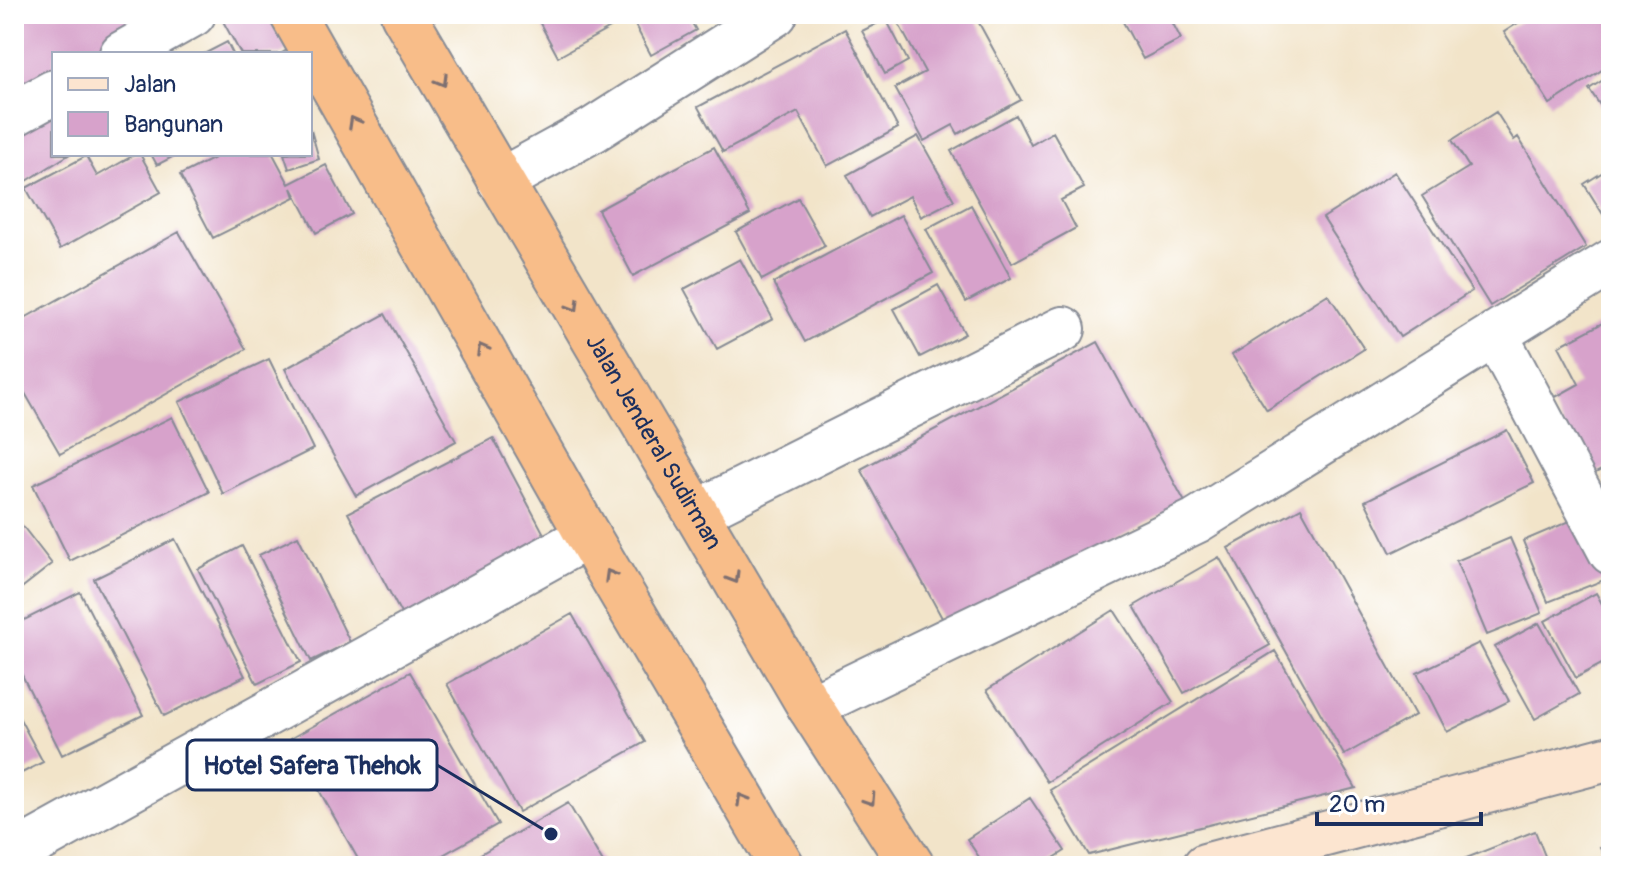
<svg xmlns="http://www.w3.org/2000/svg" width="1625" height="880" font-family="Pangolin,sans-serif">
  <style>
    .building { fill: #d7a2cb }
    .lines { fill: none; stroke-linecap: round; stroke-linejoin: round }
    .street-casing { stroke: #868a94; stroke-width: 48 }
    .secondary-casing { stroke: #868a94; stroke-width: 48 }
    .highway-casing { stroke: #868a94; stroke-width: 48 }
    .street { stroke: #fff; stroke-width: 44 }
    .secondary { stroke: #fce5d0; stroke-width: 44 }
    .highway { stroke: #f8bd89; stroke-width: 44 }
    .oneway { stroke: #7e6f71 }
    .labels { text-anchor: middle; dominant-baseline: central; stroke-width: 7; stroke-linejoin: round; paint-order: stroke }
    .street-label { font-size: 24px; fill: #1b2f5e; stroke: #fff }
    .leader { fill: none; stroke: #1b2f5e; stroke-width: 3 }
    .callout-dot { fill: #1b2f5e; stroke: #fff; stroke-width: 3 }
    .callout { fill: #fff; stroke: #1b2f5e; stroke-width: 3 }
    .callout-label { font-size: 26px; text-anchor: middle; font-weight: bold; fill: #1b2f5e }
  </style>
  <rect width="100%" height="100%" fill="#fff"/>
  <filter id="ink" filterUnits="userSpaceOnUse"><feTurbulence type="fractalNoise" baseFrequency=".0125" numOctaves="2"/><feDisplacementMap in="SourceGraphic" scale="16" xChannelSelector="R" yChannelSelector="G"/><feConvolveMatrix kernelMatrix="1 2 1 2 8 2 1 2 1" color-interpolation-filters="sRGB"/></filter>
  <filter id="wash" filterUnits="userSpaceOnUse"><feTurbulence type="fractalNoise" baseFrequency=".006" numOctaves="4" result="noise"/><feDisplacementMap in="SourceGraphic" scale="32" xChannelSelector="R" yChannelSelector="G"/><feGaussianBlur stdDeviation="1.8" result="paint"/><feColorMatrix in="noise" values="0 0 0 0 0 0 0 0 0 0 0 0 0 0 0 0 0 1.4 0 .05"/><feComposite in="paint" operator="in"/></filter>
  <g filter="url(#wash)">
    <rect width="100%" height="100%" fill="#f2e4c9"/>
    <g id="blocks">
      <path class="building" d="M14,14H166L98,54H54V79L14,103Z
        M219,14H267L287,50L280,54H241Z
        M535,14H614L619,23L558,57Z
        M629,14H687L696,30L651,55Z
        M904,14H974L1021,100L958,134L953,125L924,141L895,88L925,72L896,19Z
        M1138,14H1168L1181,39L1143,59L1123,22Z
        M1499,14H1517L1505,22Z
        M1532,14H1611V64L1550,104L1504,32Z
        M886,19L908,61L885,74L862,31Z
        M845,29L898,128L827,166L798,112L723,152L698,107Z
        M227,42L233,54H204Z
        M1611,75V121L1589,89Z
        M48,110L54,120V154H70L14,189V131Z
        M1496,112L1514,140L1518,137L1586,247L1490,306L1422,196L1469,167L1452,140Z
        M1016,115L1031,145L1053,132L1084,188L1061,200L1076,228L1012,263L951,151Z
        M311,130L319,159L289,169L284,154H310Z
        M918,136L954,200L921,217L910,196L870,217L847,175Z
        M714,147L750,214L633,276L598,210Z
        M136,154H140L161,192L60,249L26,188L86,156L97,176Z
        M151,154H178L157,165Z
        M222,154H273L289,184L326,165L352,214L316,233L292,188L295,197L213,238L180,175Z
        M1611,167V227L1584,184Z
        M1395,172L1472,291L1400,337L1323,218Z
        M798,198L825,246L762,280L736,232Z
        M971,205L1011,278L966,302L926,229Z
        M901,215L933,273L805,342L773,283Z
        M179,232L246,349L60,454L14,374V324Z
        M740,259L773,319L717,349L684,289Z
        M938,285L965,334L920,357L894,309Z
        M1328,294L1364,349L1267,410L1232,355Z
        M385,314L456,441L356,496L285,369Z
        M1608,320L1611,326V465L1590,476L1550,400L1579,384L1559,346Z
        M1098,342L1185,502L948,629L861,469Z
        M269,359L313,449L223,494L179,402Z
        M172,417L209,492L70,561L33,485Z
        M1507,430L1534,483L1391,553L1365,501Z
        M493,438L553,551L408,627L348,513Z
        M1611,475V494L1604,477Z
        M1301,508L1415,715L1344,755L1228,548Z
        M14,515L52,564L14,594Z
        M1584,515L1609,578L1548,602L1523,541Z
        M298,536L350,642L311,661L259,555Z
        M1510,538L1542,613L1487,635L1456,561Z
        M175,539L245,676L164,716L94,579Z
        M242,546L301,662L257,684L198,569Z
        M1219,557L1270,645L1184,693L1134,606Z
        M80,592L143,715L62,755L14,659V625Z
        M1596,593L1611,620V659L1576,678L1545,621Z
        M1114,610L1173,702L1047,782L987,690Z
        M572,614L645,742L519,812L447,684Z
        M1539,623L1579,694L1535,719L1495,647Z
        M1479,643L1509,701L1447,732L1417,673Z
        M1275,651L1356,788L1089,855L1050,790Z
        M410,672L498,824L423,866H362L290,739Z
        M14,708L43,762L14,777Z
        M1030,798L1065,851L1041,866H985L967,839Z
        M568,803L605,866H460Z
        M1535,831L1549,866H1446Z
        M1611,842V866H1610L1600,848Z"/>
    </g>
  </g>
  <g filter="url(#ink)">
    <use href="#blocks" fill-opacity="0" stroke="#868a94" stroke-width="2"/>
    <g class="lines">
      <defs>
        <path id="street" d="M122,54L193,14
          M14,114L54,92
          M500,181L593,130L775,14
          M1495,334L1611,552
          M696,513L1063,329
          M810,707L1196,521L1611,262
          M14,854L588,536"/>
        <path id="secondary" d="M1205,866L1611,758"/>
        <g id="highway">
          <path d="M292,14L588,536L782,866"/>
          <path id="s1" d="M403,14L810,707L912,866"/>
        </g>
      </defs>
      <use href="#street" class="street-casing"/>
      <use href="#secondary" class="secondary-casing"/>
      <use href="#highway" class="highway-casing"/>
      <use href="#street" class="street"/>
      <use href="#secondary" class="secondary"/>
      <use href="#highway" class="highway"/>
    </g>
    <defs><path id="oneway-chevron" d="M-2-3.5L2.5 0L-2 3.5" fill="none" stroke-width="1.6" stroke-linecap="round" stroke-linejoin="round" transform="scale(2)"/></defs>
    <g class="oneway">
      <use href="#oneway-chevron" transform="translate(442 81) rotate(60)"/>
      <use href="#oneway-chevron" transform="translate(354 122) rotate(-119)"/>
      <use href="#oneway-chevron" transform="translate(574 306) rotate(59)"/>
      <use href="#oneway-chevron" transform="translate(482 349) rotate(-119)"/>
      <use href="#oneway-chevron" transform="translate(610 575) rotate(-120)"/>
      <use href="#oneway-chevron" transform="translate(734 578) rotate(59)"/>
      <use href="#oneway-chevron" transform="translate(742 799) rotate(-120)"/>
      <use href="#oneway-chevron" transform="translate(870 800) rotate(57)"/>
    </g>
  </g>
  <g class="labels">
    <g class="street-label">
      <text stroke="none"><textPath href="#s1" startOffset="496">Jalan Jenderal Sudirman</textPath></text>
    </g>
  </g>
  <path class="leader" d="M551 834L437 765"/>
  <circle class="callout-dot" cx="551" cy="834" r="8"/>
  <rect class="callout" x="187" y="740" width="250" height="50" rx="8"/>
  <g class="callout-label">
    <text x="312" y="774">Hotel Safera Thehok</text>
  </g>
  <rect width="1625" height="880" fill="none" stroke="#fff" stroke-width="48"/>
  <rect x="52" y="52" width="260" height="104" fill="#ffffff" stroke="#a4acbf" stroke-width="2"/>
  <rect x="68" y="78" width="40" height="12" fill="#fce5d0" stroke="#a4acbf" stroke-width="2"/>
  <text x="124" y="92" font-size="24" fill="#1b2f5e">Jalan</text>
  <rect x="68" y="112" width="40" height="24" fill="#d7a2cb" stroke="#a4acbf" stroke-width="2"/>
  <text x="124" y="132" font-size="24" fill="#1b2f5e">Bangunan</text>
  <path d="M1317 812v12h164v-12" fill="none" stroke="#1b2f5e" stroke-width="4"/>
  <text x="1329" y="812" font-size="24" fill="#1b2f5e" stroke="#ffffff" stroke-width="6" paint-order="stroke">20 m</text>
</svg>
